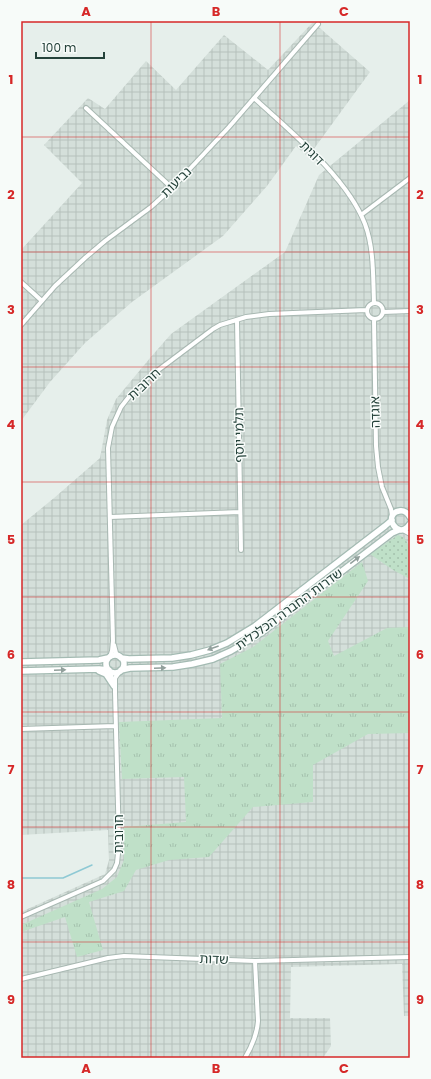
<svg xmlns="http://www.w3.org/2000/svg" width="431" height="1079" font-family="Poppins,'Noto Sans Hebrew',sans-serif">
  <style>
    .industrial { fill: url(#industrial-grid) }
    .grass { fill: url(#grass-tufts) }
    .park { fill: url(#park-dots) }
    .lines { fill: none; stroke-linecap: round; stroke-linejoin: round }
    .stream { stroke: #8ec9d4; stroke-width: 1.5 }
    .minor-casing { stroke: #a8b8b2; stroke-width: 6 }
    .secondary-casing { stroke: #a4bbb3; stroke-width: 8 }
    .minor { stroke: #fff; stroke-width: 4 }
    .secondary { stroke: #fff; stroke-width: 5.5 }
    .oneway { fill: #92a09c }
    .grid { fill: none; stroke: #d62828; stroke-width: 1; stroke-opacity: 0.55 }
    .labels { text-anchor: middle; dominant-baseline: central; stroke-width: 3; stroke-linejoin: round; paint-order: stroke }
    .street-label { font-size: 13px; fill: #24423a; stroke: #f7fbf9 }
    .neatline { fill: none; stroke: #d62828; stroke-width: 1.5 }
    .grid-label { font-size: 13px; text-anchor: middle; font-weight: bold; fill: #d62828 }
  </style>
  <defs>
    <pattern id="industrial-grid" width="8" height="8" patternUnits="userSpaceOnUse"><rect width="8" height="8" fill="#d4dfda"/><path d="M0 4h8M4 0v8" fill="none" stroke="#b6c1bc"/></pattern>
    <pattern id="grass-tufts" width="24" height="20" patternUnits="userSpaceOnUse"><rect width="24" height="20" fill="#bfe0c8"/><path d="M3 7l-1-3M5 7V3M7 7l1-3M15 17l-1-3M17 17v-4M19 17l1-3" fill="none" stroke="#a4c1ad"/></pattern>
    <pattern id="park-dots" width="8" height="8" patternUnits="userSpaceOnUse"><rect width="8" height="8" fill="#bfe0c8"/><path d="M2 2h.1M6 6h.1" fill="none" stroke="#a4c1ad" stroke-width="1.8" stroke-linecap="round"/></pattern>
  </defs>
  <rect width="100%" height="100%" fill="#e6efeb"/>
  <path class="industrial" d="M313,22L370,72L308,157L296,146L267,186L223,236L132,302L85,343L50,382L21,421V250L82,183L44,145L88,98L105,109L146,61L176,90L224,35L268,70Z
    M410,100V1016H404L402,964L291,967L290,1018H330L331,1046L323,1058H21V912L105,874L109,860L108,830L21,835V525L54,498L100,458L107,420L116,399L150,358L171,334L285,252L319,175Z"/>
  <path class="grass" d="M362,562L368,581L328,641L334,656L387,628L410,627V733L368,734L313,765V802L253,807L209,857L169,860L136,870L124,891L89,902L103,950L77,957L65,917L21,932V925L102,889L117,877L124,860V827L186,822L184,777L122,779L119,722L222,718L220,664L253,647Z"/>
  <path class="park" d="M398,535C414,538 410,567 410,579L393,570L370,554Z"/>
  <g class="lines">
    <path class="stream" d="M21,878H63L92,865"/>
    <defs>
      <path id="minor" d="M254,98C290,131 347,177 365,224C374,248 373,277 374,303
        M86,108L172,188
        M361,215L410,178
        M21,282L42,301
        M367 311a8 8 0 1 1 16 0a8 8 0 1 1-16 0Z
        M383,312L410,311
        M374,319L376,446L378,467L382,487L391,509L392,516
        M237,320L241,550
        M21,325L55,286L85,258L105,241L151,207L172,188L229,127L318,24
        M110,517L240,512
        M403,530L410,534
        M114,645L116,653L119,657
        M110,657L112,651L113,641L108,448L112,427L121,407L128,398L145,380L213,329L220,325L246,317L269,314L366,310
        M110,672L113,683
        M21,729L115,726
        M21,917L103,881L114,870L117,863L119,844L115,692V678L120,671
        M21,979L108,958L124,956L255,961L410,957
        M245,1058C252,1046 257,1035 258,1021L255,961"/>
      <path id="secondary" d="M410,517C408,513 404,510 399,511C382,514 398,542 410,524
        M106 664a9 9 0 1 1 18 0a9 9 0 1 1-18 0Z
        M121,658L129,659L172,658L191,655L210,650L227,643L255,626L385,526L392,520
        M21,662L99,660L108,658
        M121,670L130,668L173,667L192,664L213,659L231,651L261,633L392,533L399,530
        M21,671L99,669L109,670
        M99,671L106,674L114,686"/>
    </defs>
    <use href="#minor" class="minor-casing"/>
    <use href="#secondary" class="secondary-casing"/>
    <use href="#minor" class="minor"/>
    <use href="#secondary" class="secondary"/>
  </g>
  <defs><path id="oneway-solid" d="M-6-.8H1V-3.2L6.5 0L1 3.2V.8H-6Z"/></defs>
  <g class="oneway">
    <use href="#oneway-solid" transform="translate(355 560) rotate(-37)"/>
    <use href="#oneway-solid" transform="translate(213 648) rotate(160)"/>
    <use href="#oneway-solid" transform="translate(160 668) rotate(-2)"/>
    <use href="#oneway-solid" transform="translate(60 670) rotate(-2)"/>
  </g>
  <path class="grid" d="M151,21V1058M280,21V1058M21,137H410M21,252H410M21,367H410M21,482H410M21,597H410M21,712H410M21,827H410M21,942H410"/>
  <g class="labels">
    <g class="street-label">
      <text transform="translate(312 153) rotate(45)">דוגית</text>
      <text transform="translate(176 182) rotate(-45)">נביעות</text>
      <text transform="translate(144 384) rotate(-43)">חרובית</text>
      <text transform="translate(375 412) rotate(-91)">אוגדה</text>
      <text transform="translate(239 435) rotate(-91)">תלמי יוסף</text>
      <text transform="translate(289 609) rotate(-36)">שדרות החברה הכלכלית</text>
      <text transform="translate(118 834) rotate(-90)">חרובית</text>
      <text transform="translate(214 959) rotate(2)">שדות</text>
    </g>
  </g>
  <rect width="431" height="1079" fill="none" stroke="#f7fbf9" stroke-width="44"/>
  <path d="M36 52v6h68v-6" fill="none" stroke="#24423a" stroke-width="2"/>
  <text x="42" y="52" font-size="12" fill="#24423a" stroke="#f7fbf9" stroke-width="3" paint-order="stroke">100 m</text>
  <rect x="22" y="22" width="387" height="1035" class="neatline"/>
  <g class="grid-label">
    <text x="86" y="16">A</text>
    <text x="216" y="16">B</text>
    <text x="344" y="16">C</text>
    <text x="11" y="84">1</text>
    <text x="420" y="84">1</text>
    <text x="11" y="199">2</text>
    <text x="420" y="199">2</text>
    <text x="11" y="314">3</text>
    <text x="420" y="314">3</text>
    <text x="11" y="429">4</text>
    <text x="420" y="429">4</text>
    <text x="11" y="544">5</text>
    <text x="420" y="544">5</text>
    <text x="11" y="659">6</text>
    <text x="420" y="659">6</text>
    <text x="11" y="774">7</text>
    <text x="420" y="774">7</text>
    <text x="11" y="889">8</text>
    <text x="420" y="889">8</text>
    <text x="11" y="1004">9</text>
    <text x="420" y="1004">9</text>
    <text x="86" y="1073">A</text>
    <text x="216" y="1073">B</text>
    <text x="344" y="1073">C</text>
  </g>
</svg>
